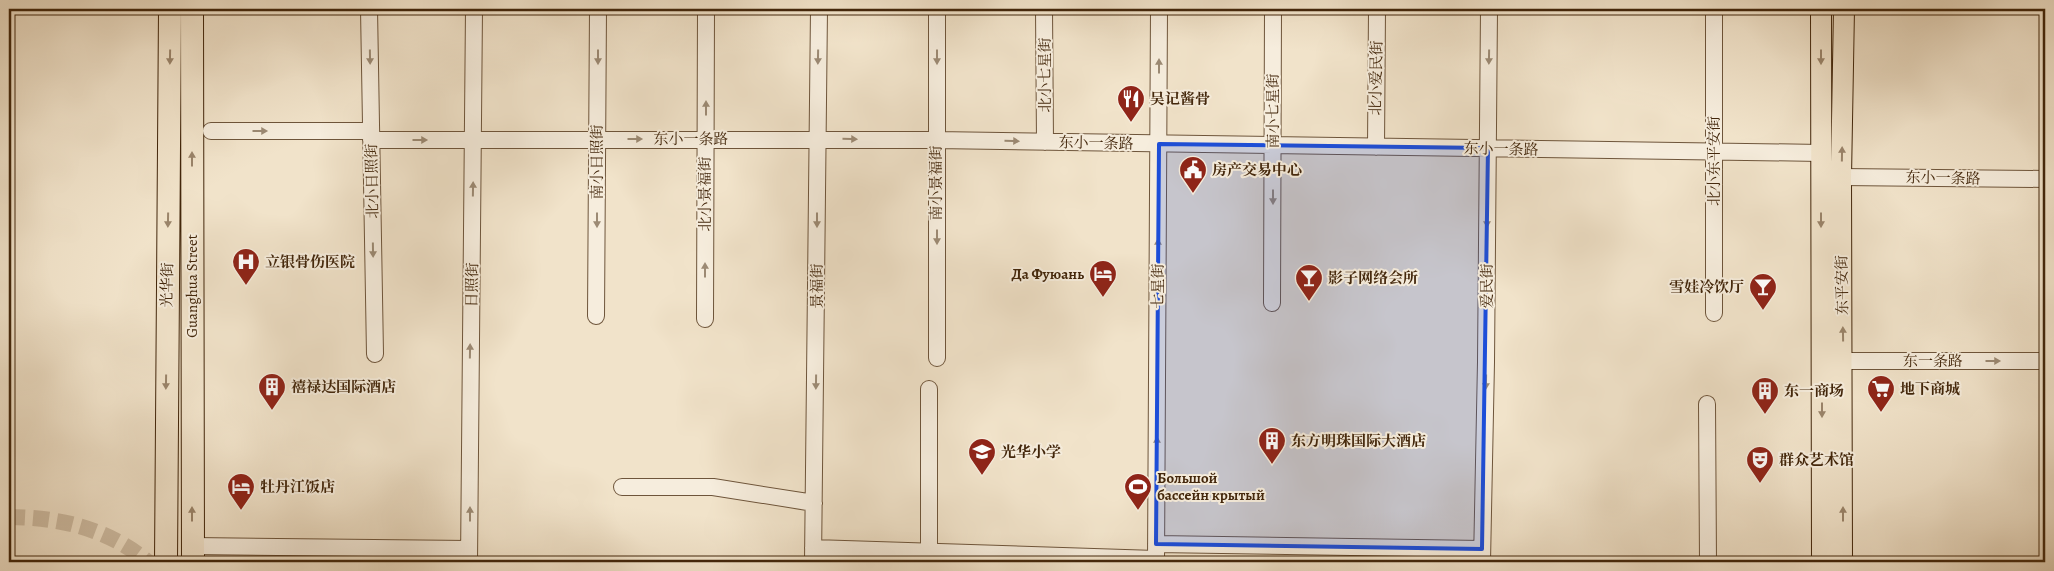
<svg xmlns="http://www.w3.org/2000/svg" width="2054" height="571" font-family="Alegreya,'Noto Serif SC',serif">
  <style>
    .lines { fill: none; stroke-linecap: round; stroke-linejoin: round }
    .minor-tunnel { stroke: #cebda4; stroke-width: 16; stroke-dasharray: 16 8; stroke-linecap: butt }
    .minor-casing { stroke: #6e553b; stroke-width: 18 }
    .major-casing { stroke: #42260b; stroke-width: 22 }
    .highway-casing { stroke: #42260b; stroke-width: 24 }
    .minor { stroke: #f6eddd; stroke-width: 16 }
    .major { stroke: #f1e3ca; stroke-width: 20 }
    .highway { stroke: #f1e3ca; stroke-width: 22 }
    .oneway { fill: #9a846a }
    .oneway2 { fill: #9c8a74 }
    .marked { fill: #1d4ed8; fill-opacity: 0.2; stroke: #1d4ed8; stroke-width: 4; stroke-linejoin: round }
    .labels { text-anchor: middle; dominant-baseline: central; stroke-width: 4; stroke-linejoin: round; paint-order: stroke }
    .street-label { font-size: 15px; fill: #42260b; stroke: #f6eddd }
    .poi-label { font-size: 15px; font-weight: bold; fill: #42260b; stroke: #f6eddd; text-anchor: start }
  </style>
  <rect width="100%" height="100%" fill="#f1e3ca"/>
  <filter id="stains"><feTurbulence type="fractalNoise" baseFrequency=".004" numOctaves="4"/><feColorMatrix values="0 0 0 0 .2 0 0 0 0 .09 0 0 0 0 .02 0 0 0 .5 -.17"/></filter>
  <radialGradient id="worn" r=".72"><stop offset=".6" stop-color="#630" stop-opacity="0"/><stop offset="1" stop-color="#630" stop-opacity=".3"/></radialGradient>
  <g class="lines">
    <path class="minor-tunnel" d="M9,517C59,517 109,529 148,562"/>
    <defs>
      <path id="minor" d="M369,9L375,354
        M1044,9L1045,142
        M1714,9V313
        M211,131H371
        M371,140H936L1821,153
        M1376,147L1377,9
        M1841,177L2045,179
        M1272,303L1273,9
        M596,316L598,9
        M705,319L706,9
        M937,358V9
        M1829,361H2045
        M1707,404L1708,562
        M622,487H713L814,503
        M1156,544L1482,549
        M193,546L469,549
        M813,548L1156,559
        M469,562L474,9
        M813,562L819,9
        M929,562V389
        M1156,562L1159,9
        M1482,562L1486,362L1489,9"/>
      <path id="major" d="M1821,9L1822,562
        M1842,562L1841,177L1844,9"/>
      <path id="highway" d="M192,9L193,562
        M166,562L170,9"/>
    </defs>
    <use href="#minor" class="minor-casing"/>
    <use href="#major" class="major-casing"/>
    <use href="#highway" class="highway-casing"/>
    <use href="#minor" class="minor"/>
    <use href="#major" class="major"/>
    <use href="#highway" class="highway"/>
  </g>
  <defs><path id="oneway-solid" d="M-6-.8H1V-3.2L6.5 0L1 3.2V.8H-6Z" transform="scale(1.25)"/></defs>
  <g class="oneway">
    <use href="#oneway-solid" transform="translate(170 57) rotate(91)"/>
    <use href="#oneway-solid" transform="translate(1821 57) rotate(90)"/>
    <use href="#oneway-solid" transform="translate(1842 154) rotate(-89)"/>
    <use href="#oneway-solid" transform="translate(192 159) rotate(-90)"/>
    <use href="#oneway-solid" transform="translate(168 220) rotate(91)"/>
    <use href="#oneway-solid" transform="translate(1821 220) rotate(90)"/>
    <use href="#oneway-solid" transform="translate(1843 334) rotate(-91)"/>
    <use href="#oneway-solid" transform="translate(166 382) rotate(91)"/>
    <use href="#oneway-solid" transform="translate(1822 410) rotate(90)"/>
    <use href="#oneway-solid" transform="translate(192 514) rotate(-90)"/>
    <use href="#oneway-solid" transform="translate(1843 514) rotate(-90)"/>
  </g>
  <g class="oneway2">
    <use href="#oneway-solid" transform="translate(370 57) rotate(89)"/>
    <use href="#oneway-solid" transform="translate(598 57) rotate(90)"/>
    <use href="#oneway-solid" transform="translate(818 57) rotate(91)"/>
    <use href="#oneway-solid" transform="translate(937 57) rotate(90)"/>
    <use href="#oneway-solid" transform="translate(1489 57) rotate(91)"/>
    <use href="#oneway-solid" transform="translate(1159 66) rotate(-90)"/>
    <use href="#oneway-solid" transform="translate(706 108) rotate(-90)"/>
    <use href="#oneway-solid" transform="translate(260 131)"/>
    <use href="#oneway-solid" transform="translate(635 139)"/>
    <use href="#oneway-solid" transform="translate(850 139) rotate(1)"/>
    <use href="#oneway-solid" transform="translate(420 140)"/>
    <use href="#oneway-solid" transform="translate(1012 141) rotate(1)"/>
    <use href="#oneway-solid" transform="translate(473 189) rotate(-89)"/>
    <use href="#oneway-solid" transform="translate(1273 197) rotate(90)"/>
    <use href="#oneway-solid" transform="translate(597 220) rotate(90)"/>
    <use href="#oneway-solid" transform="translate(817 220) rotate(90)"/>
    <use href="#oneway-solid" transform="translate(1487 220) rotate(90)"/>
    <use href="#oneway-solid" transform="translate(937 237) rotate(90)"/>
    <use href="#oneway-solid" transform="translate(1158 246) rotate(-90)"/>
    <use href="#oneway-solid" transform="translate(373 250) rotate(89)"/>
    <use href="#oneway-solid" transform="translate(705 270) rotate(-90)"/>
    <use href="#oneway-solid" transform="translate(470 351) rotate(-89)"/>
    <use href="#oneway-solid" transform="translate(1993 361)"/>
    <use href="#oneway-solid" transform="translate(816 382) rotate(91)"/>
    <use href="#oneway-solid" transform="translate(1486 382) rotate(91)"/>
    <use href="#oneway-solid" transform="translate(1157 444) rotate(-90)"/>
    <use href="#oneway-solid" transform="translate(470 514) rotate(-90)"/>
  </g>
  <path class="marked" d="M1159,144L1488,148L1482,549L1156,544Z"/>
  <defs>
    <symbol id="restaurant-pin" viewBox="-11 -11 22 30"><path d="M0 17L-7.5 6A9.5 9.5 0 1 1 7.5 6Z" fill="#8f2418" stroke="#f6eddd"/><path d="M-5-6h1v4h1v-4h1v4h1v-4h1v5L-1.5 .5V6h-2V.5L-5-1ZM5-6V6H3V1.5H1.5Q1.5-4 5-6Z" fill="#fff"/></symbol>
    <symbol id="civic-pin" viewBox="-11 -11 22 30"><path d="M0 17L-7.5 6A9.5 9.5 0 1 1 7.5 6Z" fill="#8f2418" stroke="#f6eddd"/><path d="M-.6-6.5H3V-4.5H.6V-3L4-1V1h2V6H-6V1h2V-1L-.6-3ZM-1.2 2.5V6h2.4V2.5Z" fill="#fff"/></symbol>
    <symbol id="hospital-pin" viewBox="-11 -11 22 30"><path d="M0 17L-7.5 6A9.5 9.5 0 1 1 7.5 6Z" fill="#8f2418" stroke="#f6eddd"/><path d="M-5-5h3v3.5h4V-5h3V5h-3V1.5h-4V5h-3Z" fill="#fff"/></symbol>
    <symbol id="hotel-pin" viewBox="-11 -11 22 30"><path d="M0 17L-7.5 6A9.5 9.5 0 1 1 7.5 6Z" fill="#8f2418" stroke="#f6eddd"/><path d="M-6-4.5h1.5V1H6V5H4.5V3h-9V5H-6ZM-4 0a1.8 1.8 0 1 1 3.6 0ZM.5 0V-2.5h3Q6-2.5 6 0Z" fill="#fff"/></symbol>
    <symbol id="bar-pin" viewBox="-11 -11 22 30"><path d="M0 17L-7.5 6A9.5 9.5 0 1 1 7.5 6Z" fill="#8f2418" stroke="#f6eddd"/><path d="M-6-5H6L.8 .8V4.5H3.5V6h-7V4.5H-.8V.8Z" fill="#fff"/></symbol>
    <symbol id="building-pin" viewBox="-11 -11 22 30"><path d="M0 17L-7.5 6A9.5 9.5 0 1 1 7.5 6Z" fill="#8f2418" stroke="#f6eddd"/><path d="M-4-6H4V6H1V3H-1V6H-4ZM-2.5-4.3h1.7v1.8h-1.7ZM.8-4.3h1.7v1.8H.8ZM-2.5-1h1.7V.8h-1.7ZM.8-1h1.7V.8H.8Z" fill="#fff"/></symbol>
    <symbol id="supermarket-pin" viewBox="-11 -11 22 30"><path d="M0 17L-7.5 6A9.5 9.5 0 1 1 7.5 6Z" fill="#8f2418" stroke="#f6eddd"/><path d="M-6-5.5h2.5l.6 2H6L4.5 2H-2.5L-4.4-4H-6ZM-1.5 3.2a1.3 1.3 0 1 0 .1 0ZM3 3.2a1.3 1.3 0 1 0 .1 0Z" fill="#fff"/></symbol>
    <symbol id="school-pin" viewBox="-11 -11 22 30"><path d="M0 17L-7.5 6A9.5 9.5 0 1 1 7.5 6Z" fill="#8f2418" stroke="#f6eddd"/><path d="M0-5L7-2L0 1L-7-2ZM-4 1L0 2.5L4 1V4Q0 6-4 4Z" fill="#fff"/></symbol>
    <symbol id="theatre-pin" viewBox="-11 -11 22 30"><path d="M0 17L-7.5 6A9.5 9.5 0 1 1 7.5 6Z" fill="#8f2418" stroke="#f6eddd"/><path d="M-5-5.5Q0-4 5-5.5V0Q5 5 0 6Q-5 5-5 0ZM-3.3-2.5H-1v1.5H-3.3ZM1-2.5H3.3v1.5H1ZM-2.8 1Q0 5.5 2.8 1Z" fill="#fff"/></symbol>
    <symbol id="stadium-pin" viewBox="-11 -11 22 30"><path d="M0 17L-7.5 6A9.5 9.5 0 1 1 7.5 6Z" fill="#8f2418" stroke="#f6eddd"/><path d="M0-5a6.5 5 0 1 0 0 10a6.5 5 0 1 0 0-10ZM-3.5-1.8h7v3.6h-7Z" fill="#fff"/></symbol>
  </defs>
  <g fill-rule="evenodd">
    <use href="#restaurant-pin" x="1115" y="83" width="32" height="43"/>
    <use href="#civic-pin" x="1177" y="154" width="32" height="43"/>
    <use href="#hospital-pin" x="230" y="246" width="32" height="43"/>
    <use href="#hotel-pin" x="1087" y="258" width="32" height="43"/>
    <use href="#bar-pin" x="1293" y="262" width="32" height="43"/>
    <use href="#bar-pin" x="1747" y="271" width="32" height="43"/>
    <use href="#building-pin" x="256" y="371" width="32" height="43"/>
    <use href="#supermarket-pin" x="1865" y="373" width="32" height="43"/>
    <use href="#building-pin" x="1749" y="375" width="32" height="43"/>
    <use href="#building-pin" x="1256" y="425" width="32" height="43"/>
    <use href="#school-pin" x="966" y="436" width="32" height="43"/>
    <use href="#theatre-pin" x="1744" y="444" width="32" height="43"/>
    <use href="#hotel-pin" x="225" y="471" width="32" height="43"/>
    <use href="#stadium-pin" x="1122" y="471" width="32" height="43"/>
  </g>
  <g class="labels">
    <g class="street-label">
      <text transform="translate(1045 75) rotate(-90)">北小七星街</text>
      <text transform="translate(1376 78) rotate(-89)">北小爱民街</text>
      <text transform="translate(1273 111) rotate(-90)">南小七星街</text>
      <text x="691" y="139">东小一条路</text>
      <text transform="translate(1096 143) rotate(1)">东小一条路</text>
      <text transform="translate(1501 149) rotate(1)">东小一条路</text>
      <text transform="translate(1714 161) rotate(-90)">北小东平安街</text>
      <text transform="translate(597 162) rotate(-90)">南小日照街</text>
      <text transform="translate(1943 178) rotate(1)">东小一条路</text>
      <text transform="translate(372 181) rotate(-91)">北小日照街</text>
      <text transform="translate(936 183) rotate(-90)">南小景福街</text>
      <text transform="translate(705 194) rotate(-90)">北小景福街</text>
      <text transform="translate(167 285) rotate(-89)">光华街</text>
      <text transform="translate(472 285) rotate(-89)">日照街</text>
      <text transform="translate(1842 285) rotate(-91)">东平安街</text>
      <text transform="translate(192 286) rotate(-90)">Guanghua Street</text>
      <text transform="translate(817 286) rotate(-90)">景福街</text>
      <text transform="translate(1158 286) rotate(-90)">七星街</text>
      <text transform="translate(1487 286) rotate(-90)">爱民街</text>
      <text x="1933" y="361">东一条路</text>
    </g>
    <g class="poi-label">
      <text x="1150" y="99">吴记酱骨</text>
      <text x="1212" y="170">房产交易中心</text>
      <text x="265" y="262">立银骨伤医院</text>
      <text x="1084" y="274" text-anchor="end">Да Фуюань</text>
      <text x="1328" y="278">影子网络会所</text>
      <text x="1744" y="287" text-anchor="end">雪娃冷饮厅</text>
      <text x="291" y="387">禧禄达国际酒店</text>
      <text x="1900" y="389">地下商城</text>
      <text x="1784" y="391">东一商场</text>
      <text x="1291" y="441">东方明珠国际大酒店</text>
      <text x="1001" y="452">光华小学</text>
      <text x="1779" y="460">群众艺术馆</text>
      <text x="1157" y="478">Большой<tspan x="1157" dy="17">бассейн крытый</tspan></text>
      <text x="260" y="487">牡丹江饭店</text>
    </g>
  </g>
  <rect width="2054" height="571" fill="none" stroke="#f1e3ca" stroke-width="30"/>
  <rect x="10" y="10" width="2034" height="551" fill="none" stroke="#42260b" stroke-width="2.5"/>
  <rect x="15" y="15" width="2024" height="541" fill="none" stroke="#42260b"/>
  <rect width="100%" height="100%" filter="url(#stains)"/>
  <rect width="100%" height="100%" fill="url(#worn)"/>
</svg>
